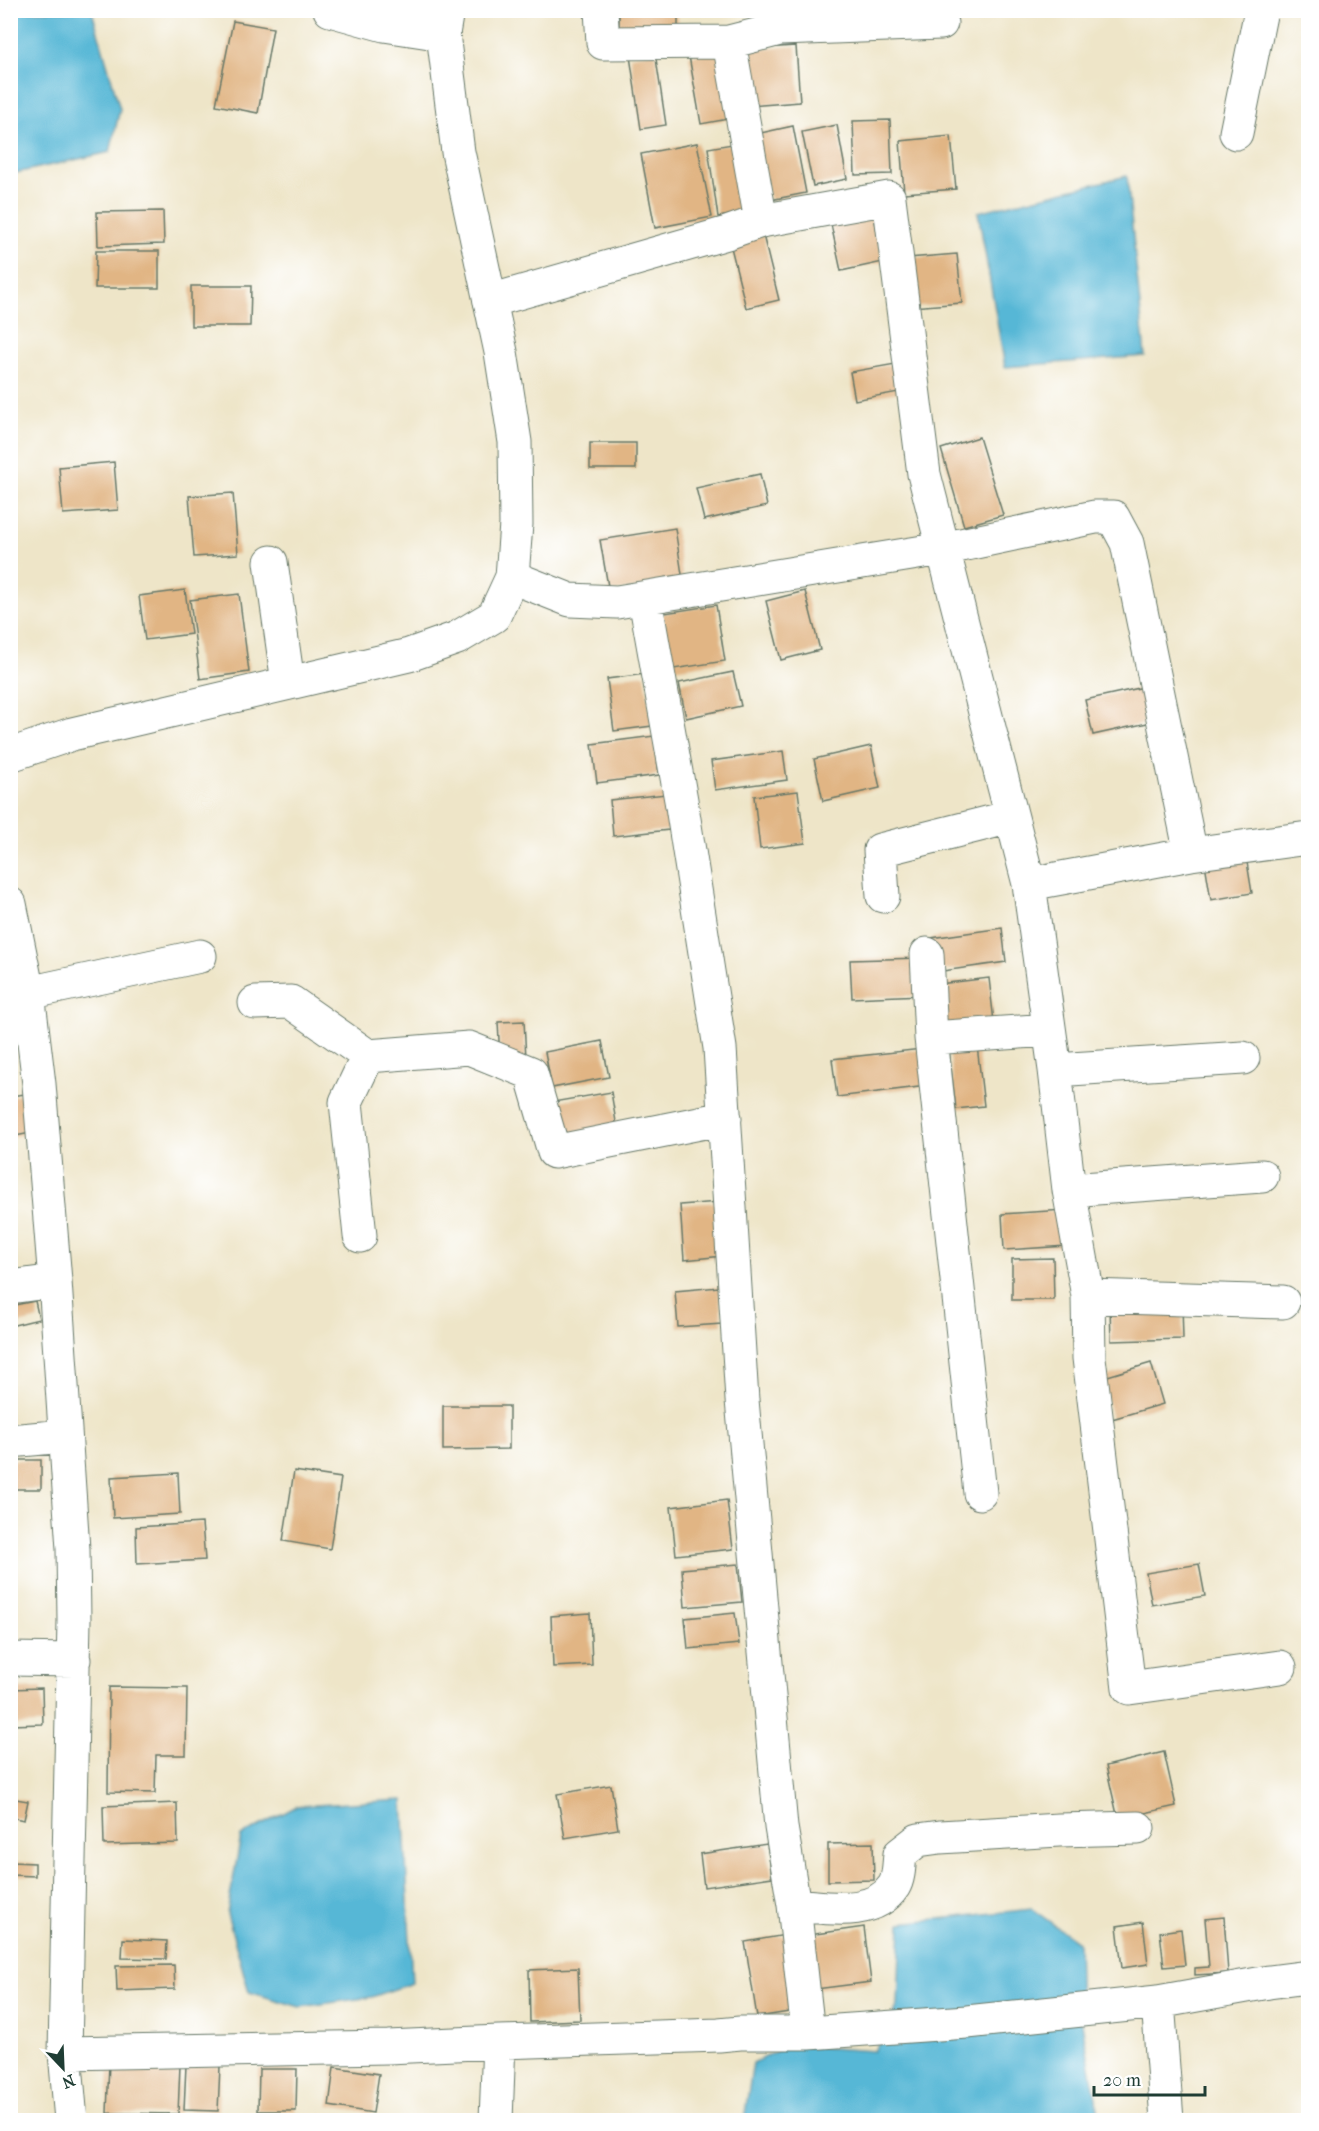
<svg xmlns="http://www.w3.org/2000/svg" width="1319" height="2131" font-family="'IM FELL French Canon',serif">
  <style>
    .water { fill: #57b7d6; stroke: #3b7a85; stroke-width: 1.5 }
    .building { fill: #e1b584 }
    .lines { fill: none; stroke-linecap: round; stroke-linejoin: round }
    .minor-casing { stroke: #677868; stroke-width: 35 }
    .tertiary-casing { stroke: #677868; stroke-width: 35 }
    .minor { stroke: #fff; stroke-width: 33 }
    .tertiary { stroke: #fff; stroke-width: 33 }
  </style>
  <rect width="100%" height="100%" fill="#fff"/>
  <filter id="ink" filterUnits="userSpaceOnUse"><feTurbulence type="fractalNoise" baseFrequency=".0167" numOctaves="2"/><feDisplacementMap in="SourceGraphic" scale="12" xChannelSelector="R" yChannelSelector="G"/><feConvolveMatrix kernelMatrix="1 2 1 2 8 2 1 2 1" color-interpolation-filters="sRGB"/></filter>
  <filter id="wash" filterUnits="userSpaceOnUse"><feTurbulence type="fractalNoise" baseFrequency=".008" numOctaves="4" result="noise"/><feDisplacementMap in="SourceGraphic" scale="24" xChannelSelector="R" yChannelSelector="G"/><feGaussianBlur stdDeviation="1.35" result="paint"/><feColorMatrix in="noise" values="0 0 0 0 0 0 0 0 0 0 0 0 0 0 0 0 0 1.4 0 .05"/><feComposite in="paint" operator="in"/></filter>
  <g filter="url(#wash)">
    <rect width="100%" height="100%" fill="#eee5c8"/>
    <path class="water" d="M10,11H92L120,109L110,152L11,174Z
      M1127,176L1145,356L1005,367L978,212Z
      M403,1800L412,1983L372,1997L300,2007L249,1992L227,1914L241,1836L297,1806Z
      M1032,1909L1078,1942L1080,2013L1100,2120H744L753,2063L788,2045L874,2051L898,2005L901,1923Z"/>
    <g id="blocks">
      <path class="building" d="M619,10H678V27H619Z
        M233,21L273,28L258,113L216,105Z
        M796,46L800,102L750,106L746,49Z
        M722,50L734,118L701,124L689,56Z
        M655,52L666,125L641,129L630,56Z
        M890,120L892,174L855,175L853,121Z
        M837,125L847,179L813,186L802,132Z
        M793,126L806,193L770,200L756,134Z
        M951,136L956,189L904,193L900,141Z
        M697,143L712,217L655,228L641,154Z
        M738,143L748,212L718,217L708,148Z
        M872,206L883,262L841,271L829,215Z
        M163,211L164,244L98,246L97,212Z
        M763,235L779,300L746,308L730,243Z
        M96,251H159V288H95Z
        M957,254L962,303L912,307L908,258Z
        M191,286H251L250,326H191Z
        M895,364L899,392L855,400L850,372Z
        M979,437L1003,515L964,526L941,449Z
        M590,443H636V469H590Z
        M114,462L118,510L63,514L59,467Z
        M760,474L767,506L704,520L696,488Z
        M233,493L238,554L194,557L189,496Z
        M675,528L683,581L609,592L600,540Z
        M185,590L191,634L145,640L139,596Z
        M805,591L820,650L781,660L766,601Z
        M239,594L249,672L200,679L190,600Z
        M716,605L725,661L661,671L652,615Z
        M733,672L741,706L686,718L679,683Z
        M645,674L652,726L614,731L607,679Z
        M1144,687L1152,722L1093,735L1085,700Z
        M654,736L659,775L597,783L592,744Z
        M871,746L880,788L823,801L814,759Z
        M783,751L787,780L715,790L711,761Z
        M798,791L805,843L760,849L754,796Z
        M666,794L669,830L613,836L610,800Z
        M1245,850L1252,893L1211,900L1204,857Z
        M1002,928L1006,962L936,972L931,938Z
        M921,958L922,995L852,998L850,960Z
        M989,978L994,1022L944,1028L939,984Z
        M524,1021L526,1058L500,1059L498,1022Z
        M976,1037L984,1106L956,1109L948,1041Z
        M602,1041L609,1077L552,1088L545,1052Z
        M922,1049L927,1086L837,1097L832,1059Z
        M611,1092L618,1134L560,1144L553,1102Z
        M25,1094L31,1133L10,1137V1096Z
        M719,1202L723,1256L684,1260L680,1205Z
        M1065,1210L1067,1246L1004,1250L1002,1214Z
        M1053,1258L1054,1300H1012V1259Z
        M719,1287L722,1324L678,1327L675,1291Z
        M35,1301L39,1319L10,1326V1306Z
        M1182,1304L1183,1339L1111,1341L1110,1306Z
        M1151,1363L1163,1404L1112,1419L1101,1378Z
        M443,1406H509V1449L443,1450Z
        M10,1460H41V1489H10Z
        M294,1471L341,1478L330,1549L283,1541Z
        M178,1473L180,1514L113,1518L111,1477Z
        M727,1500L733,1549L676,1555L671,1507Z
        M202,1523L205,1560L137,1564L136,1527Z
        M738,1564L742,1602L685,1607L682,1569Z
        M1199,1564L1205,1596L1152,1605L1146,1573Z
        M590,1613L592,1665L553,1667L551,1616Z
        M735,1613L739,1644L688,1649L685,1618Z
        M109,1687L187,1688L186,1755H156L155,1793L108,1792Z
        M42,1688L43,1724L10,1725V1689Z
        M1164,1752L1176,1806L1118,1819L1106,1766Z
        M611,1785L618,1829L565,1838L557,1794Z
        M10,1798L28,1801L24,1820L10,1817Z
        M177,1803L178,1843L104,1845L103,1806Z
        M873,1843L874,1880L828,1881V1844Z
        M767,1844L772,1877L704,1887L700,1854Z
        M11,1862L35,1863V1876L11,1875Z
        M1224,1917L1228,1973L1195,1975V1968L1209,1967L1205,1919Z
        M1143,1922L1148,1964L1122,1968L1117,1926Z
        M864,1927L871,1982L816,1989L809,1935Z
        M1181,1929L1185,1965L1164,1967L1160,1932Z
        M791,1934L802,2010L757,2017L745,1942Z
        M123,1939L167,1941L166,1959L122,1958Z
        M174,1965L175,1989L117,1991L116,1966Z
        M578,1968L580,2020L530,2022L529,1970Z
        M109,2063L180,2065L178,2114L107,2113Z
        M186,2065L220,2066L218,2111L184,2110Z
        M334,2067L379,2074L373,2113L329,2106Z
        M259,2069H297L296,2111H258Z"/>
    </g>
  </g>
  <g filter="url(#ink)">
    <use href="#blocks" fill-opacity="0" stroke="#677868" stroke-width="1.5"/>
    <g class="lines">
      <defs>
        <path id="minor" d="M330,10L384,25L443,34
          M601,10L603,43L729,42L761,221L889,198L924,474L1029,884L1055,1070L1069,1190L1088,1296L1089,1358L1129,1688L1280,1667
          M729,42L780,29L941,23
          M1236,133L1261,10
          M490,301L727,233L761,221
          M271,562L288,683
          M512,577L570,600L617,602L942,549L1095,517H1113L1127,543L1191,854L1308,838
          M645,599L681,800L720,1048L742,1400L781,1827L794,1905L808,2033
          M1029,884L1191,854
          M883,896L880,850L1011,817
          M10,904L28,993L39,1084L55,1281L73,1549L74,1620L65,2053L71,2120
          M927,954L931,1038L980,1493
          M28,993L200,956
          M255,1003L291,1002L368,1056L469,1048L531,1073L554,1152L725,1118
          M931,1038L1049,1030
          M1055,1070L1243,1058
          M1069,1190L1262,1176
          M360,1236L346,1102L368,1056
          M10,1287L55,1281
          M1088,1296L1283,1302
          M10,1441L65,1436
          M10,1659L74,1660
          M794,1905C825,1907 873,1918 894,1886C899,1878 899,1863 900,1854L918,1840L940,1837L1059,1830L1138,1828
          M1158,2002L1167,2120
          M65,2053L388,2047L499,2042L719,2035L740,2033H808L967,2022L1158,2002L1269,1982L1308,1977
          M496,2120L499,2042"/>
        <path id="tertiary" d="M10,755L72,734L409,655L457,638L494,616L512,577L516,524L515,442L501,352L458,152L443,34L447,10"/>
      </defs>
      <use href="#minor" class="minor-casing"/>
      <use href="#tertiary" class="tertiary-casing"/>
      <use href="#minor" class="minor"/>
      <use href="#tertiary" class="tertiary"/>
    </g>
  </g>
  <rect width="1319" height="2131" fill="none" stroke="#fff" stroke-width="36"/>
  <g transform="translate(63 2068) rotate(157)" stroke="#ffffff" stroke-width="4.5" paint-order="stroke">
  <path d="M0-4.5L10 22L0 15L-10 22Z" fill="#1f3d34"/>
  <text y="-9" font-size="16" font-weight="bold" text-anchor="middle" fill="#1f3d34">N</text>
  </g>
  <path d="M1094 2086v9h111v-9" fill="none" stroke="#1f3d34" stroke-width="3"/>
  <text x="1103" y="2086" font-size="18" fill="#1f3d34" stroke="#ffffff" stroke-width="4.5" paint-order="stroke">20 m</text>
</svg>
